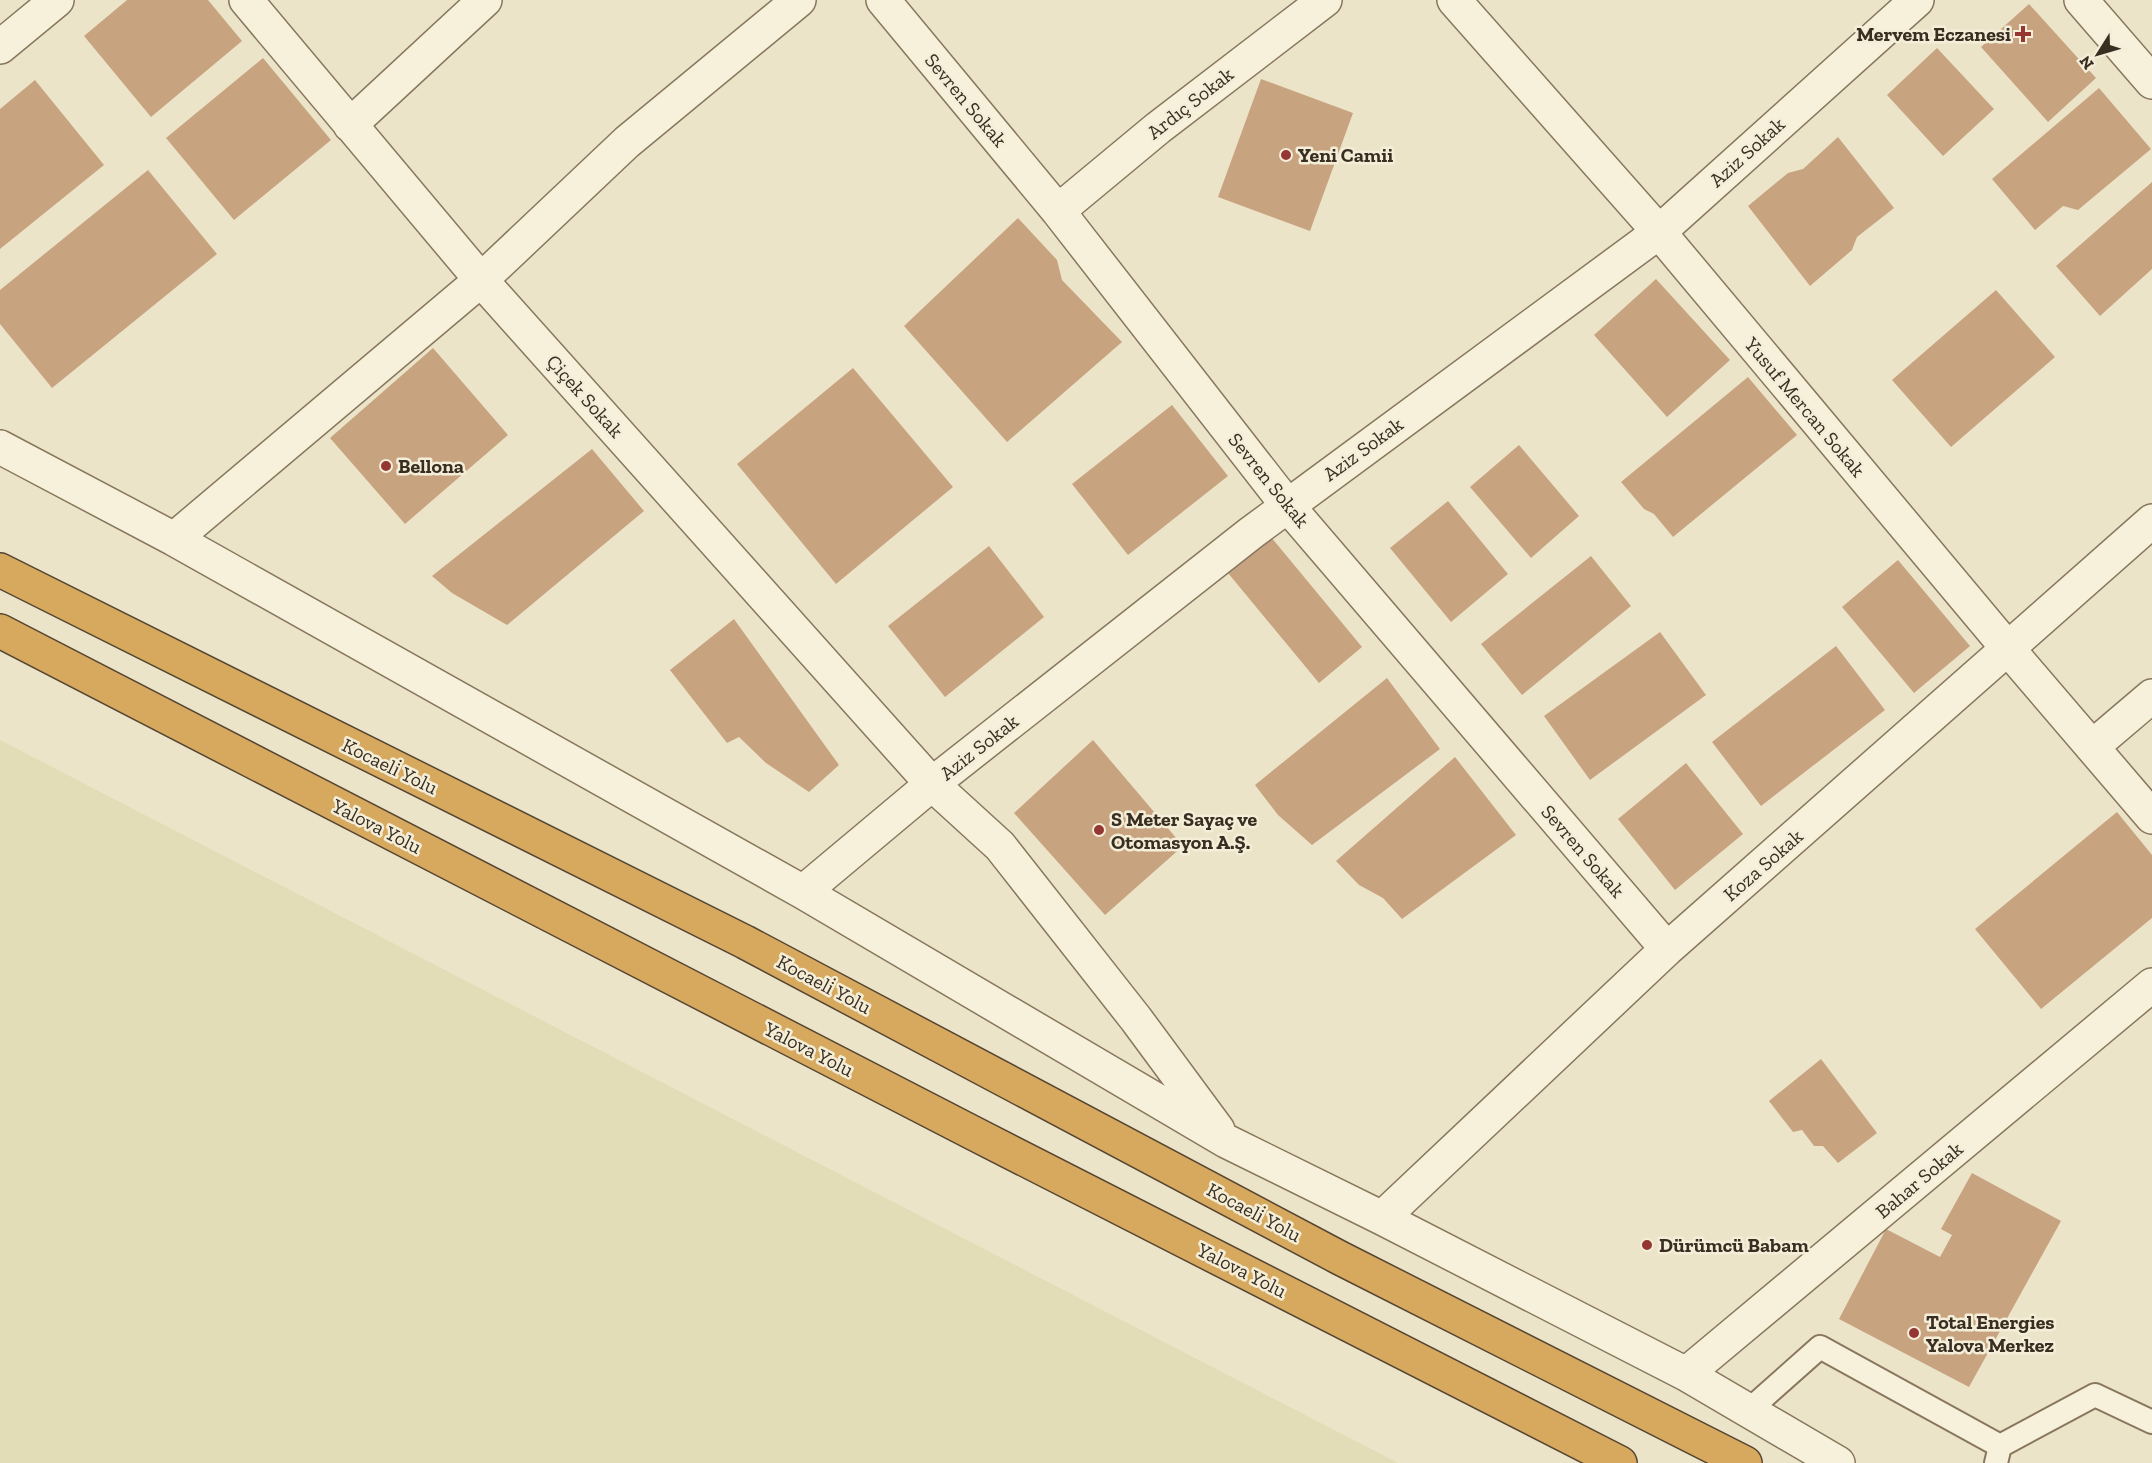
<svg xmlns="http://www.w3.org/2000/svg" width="2152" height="1463" font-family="'Zilla Slab',serif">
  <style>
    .farmland { fill: #e2ddb6 }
    .building { fill: #c8a380 }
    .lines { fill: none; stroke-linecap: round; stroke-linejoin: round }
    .lane-casing { stroke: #88775e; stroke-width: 26 }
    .street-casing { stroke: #88775e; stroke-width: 36 }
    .highway-casing { stroke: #564532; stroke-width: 36 }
    .lane { stroke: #f7f1db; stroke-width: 22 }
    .street { stroke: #f7f1db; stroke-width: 33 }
    .highway { stroke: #d6a95f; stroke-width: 33 }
    .poi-dot { fill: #943631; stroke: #f4eed8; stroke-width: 2 }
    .labels { text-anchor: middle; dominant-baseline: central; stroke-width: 5; stroke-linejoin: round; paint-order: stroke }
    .poi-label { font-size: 20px; font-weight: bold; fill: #392e21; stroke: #f4eed8; text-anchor: start }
    .street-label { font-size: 20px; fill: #392e21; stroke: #f4eed8 }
  </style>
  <rect width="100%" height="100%" fill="#ece4c8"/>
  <path class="farmland" d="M0,740L1398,1463H0Z"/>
  <path class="building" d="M127,0H208L242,41L151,117L84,36Z
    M2029,4L2096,78L2048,122L1981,47Z
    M1937,48L1994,109L1943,156L1887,95Z
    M263,58L331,140L234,220L166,138Z
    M1261,79L1353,113L1310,231L1218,197Z
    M35,80L104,165L0,249V109Z
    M2099,88L2151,149L2078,210L2063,206L2035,230L1992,179Z
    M1838,137L1894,208L1857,237L1852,250L1810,286L1748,206L1788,173L1803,169Z
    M148,170L217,254L52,388L0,324V290Z
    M2152,182V269L2100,316L2056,266Z
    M1018,218L1057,260L1062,280L1122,342L1007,442L904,326Z
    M1656,279L1730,360L1667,417L1594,335Z
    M1996,290L2055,357L1951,447L1892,380Z
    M433,348L508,435L405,524L330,438Z
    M853,368L953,487L836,584L737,464Z
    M1748,377L1797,435L1673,537L1654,514L1644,509L1621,482Z
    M1172,405L1228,476L1128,555L1072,484Z
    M1519,445L1579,516L1531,558L1470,487Z
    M592,449L644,511L507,625L452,593L432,576Z
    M1448,501L1508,574L1451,622L1390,548Z
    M1271,537L1362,647L1319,683L1228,573Z
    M989,546L1044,617L945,697L888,626Z
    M1591,556L1631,606L1522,695L1481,644Z
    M1898,560L1970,646L1914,693L1842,607Z
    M734,619L839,765L809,792L766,763L739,737L727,743L670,670Z
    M1660,632L1706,695L1590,780L1544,716Z
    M1836,646L1885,710L1761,806L1712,742Z
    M1387,678L1440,749L1312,845L1278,815L1255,785Z
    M1093,740L1183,846L1105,915L1014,813Z
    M1455,757L1516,835L1402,919L1383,898L1359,885L1336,861Z
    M1686,763L1743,834L1675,890L1618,819Z
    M2117,812L2152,855V918L2041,1009L1975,929Z
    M1821,1059L1877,1133L1838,1163L1823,1146H1814L1802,1130L1793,1132L1769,1101Z
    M1972,1173L2061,1221L1969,1387L1839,1319L1886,1229L1940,1257L1952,1235L1941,1229Z"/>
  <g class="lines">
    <defs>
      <path id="lane" d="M1748,1411L1820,1347L2000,1446L1996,1463
        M2000,1446L2095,1395L2152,1422"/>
      <path id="street" d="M246,0L481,280L932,784L1000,846L1136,1019L1218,1130
        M883,0L1058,211L1287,505L1667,949
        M1454,0L1659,232L2009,650L2152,817
        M2081,0L2152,82
        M0,47L57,0
        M350,125L485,0
        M1058,211L1158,128L1325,0
        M0,447L174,539L803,892L1226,1141L1382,1218L1686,1374L1838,1463
        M174,539L481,280L627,142L799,0
        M2092,747L2152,696
        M803,892L932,784L1251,533L1659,232L1917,0
        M1382,1218L1667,949L2152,521
        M1686,1374L2152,985"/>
      <path id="highway" d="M0,570L745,942L1340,1258L1745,1463
        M0,631L975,1134L1620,1463"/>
    </defs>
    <use href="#lane" class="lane-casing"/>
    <use href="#street" class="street-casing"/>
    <use href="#highway" class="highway-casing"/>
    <use href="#lane" class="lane"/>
    <use href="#street" class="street"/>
    <use href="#highway" class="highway"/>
  </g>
  <g class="poi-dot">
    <path d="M2020 25h6v6h6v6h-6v6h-6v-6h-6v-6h6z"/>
    <circle cx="1286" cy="155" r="6"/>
    <circle cx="386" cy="466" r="6"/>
    <circle cx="1099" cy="830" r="6"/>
    <circle cx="1647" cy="1245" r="6"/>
    <circle cx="1914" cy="1333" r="6"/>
  </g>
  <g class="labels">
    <g class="poi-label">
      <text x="2011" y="34" text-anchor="end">Mervem Eczanesi</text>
      <text x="1298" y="155">Yeni Camii</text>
      <text x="398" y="466">Bellona</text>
      <text x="1111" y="819">S Meter Sayaç ve<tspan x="1111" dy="23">Otomasyon A.Ş.</tspan></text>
      <text x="1659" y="1245">Dürümcü Babam</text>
      <text x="1926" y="1322">Total Energies<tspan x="1926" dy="23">Yalova Merkez</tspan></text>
    </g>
    <g class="street-label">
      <text transform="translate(966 100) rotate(50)">Sevren Sokak</text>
      <text transform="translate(1190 103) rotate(-38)">Ardıç Sokak</text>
      <text transform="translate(1747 152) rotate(-42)">Aziz Sokak</text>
      <text transform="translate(585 396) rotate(48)">Çiçek Sokak</text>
      <text transform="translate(1805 407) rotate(50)">Yusuf Mercan Sokak</text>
      <text transform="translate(1363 449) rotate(-36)">Aziz Sokak</text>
      <text transform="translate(1269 480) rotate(51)">Sevren Sokak</text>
      <text transform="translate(979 747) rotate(-38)">Aziz Sokak</text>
      <text transform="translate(390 766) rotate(26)">Kocaeli̇ Yolu</text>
      <text transform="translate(377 826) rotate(27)">Yalova Yolu</text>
      <text transform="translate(1583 851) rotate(49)">Sevren Sokak</text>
      <text transform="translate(1763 865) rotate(-41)">Koza Sokak</text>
      <text transform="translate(824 984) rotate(28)">Kocaeli̇ Yolu</text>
      <text transform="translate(809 1049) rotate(27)">Yalova Yolu</text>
      <text transform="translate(1919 1180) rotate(-40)">Bahar Sokak</text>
      <text transform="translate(1254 1212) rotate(28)">Kocaeli̇ Yolu</text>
      <text transform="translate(1242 1270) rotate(27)">Yalova Yolu</text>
    </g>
  </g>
  <g transform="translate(2098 54) rotate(233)" stroke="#f4eed8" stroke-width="4.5" paint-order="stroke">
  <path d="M0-4.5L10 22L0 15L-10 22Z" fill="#392e21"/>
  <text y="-9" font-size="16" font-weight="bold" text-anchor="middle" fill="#392e21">N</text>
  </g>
</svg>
